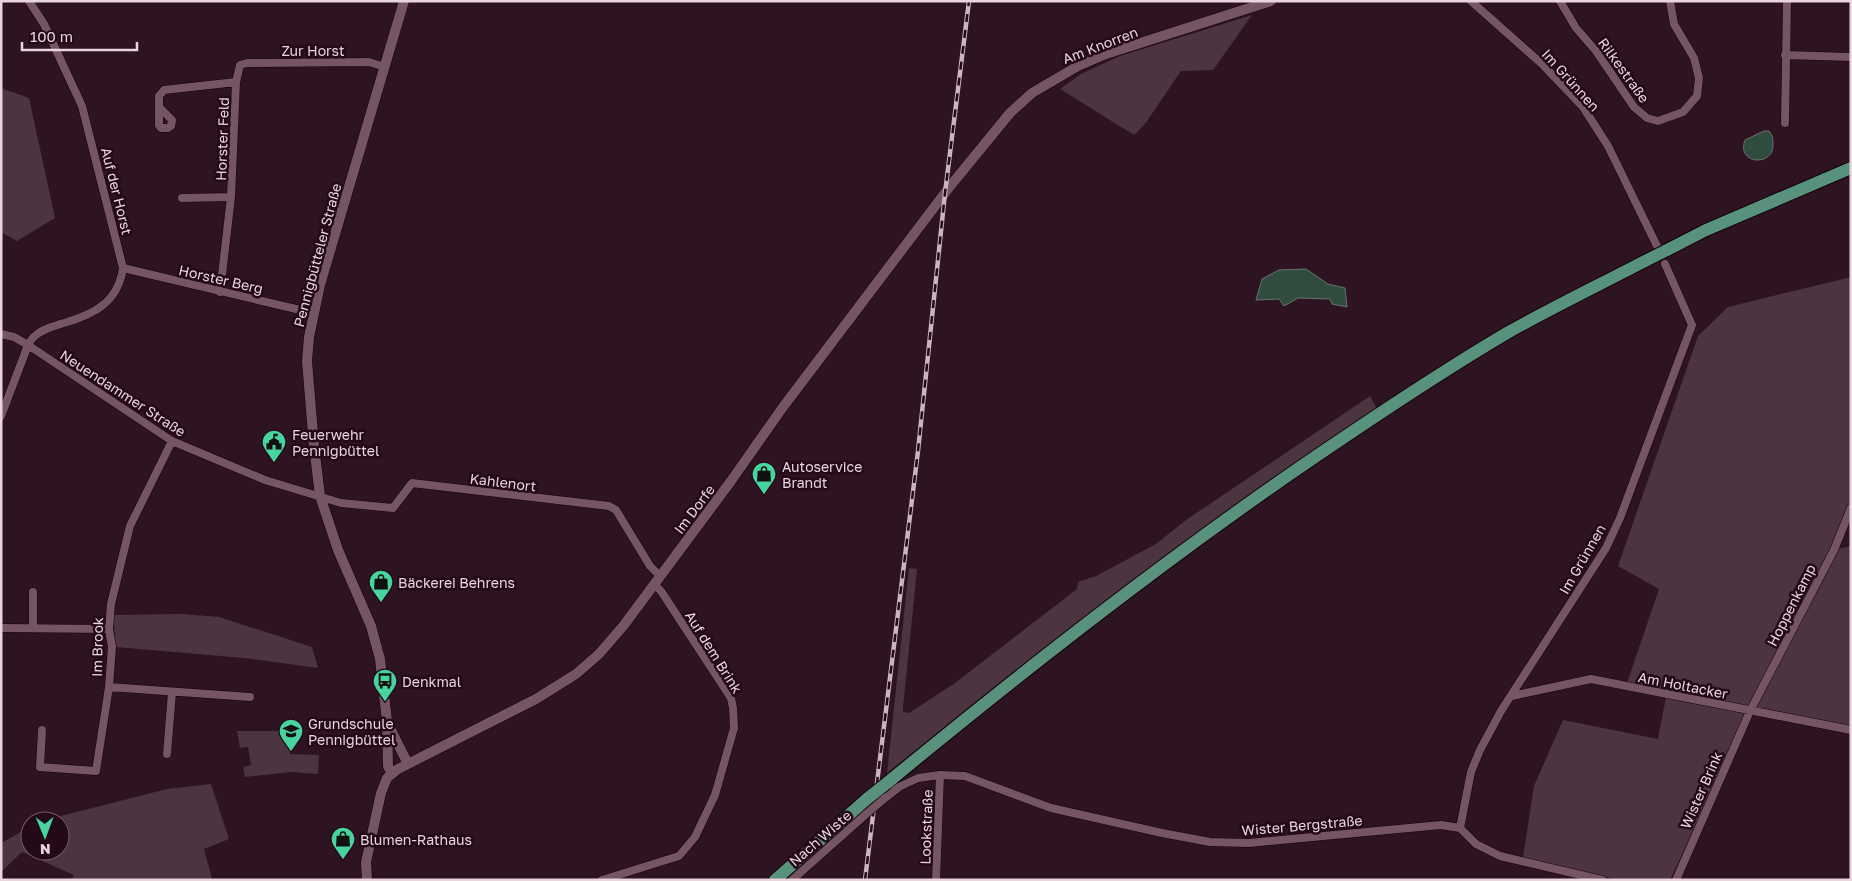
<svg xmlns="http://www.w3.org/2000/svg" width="1852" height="881" font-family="'Golos Text',sans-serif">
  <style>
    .green { fill: #4c3540 }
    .water { fill: #2f4c3f; stroke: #66756f }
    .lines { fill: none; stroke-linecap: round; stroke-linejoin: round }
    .minor-casing { stroke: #15010b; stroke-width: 9 }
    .tertiary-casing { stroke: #15010b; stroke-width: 11 }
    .primary-casing { stroke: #15010b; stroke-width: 14 }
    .minor { stroke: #755464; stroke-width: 8 }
    .tertiary { stroke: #755464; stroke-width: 10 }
    .primary { stroke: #58927c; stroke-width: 12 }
    .rail-casing { stroke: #cbb6c0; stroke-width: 4.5 }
    .rail { stroke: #240a19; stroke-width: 2.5; stroke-dasharray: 8; stroke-linecap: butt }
    .minor-bridge-casing { stroke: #15010b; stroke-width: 9; stroke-linecap: butt }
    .primary-bridge-casing { stroke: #15010b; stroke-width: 14; stroke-linecap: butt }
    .minor-bridge { stroke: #755464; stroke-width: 8 }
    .primary-bridge { stroke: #58927c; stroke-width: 12 }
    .labels { text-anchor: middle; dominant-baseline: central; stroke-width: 5; stroke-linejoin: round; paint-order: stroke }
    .street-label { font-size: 14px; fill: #e8d5de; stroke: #240a19 }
    .poi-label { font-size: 14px; fill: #e8d5de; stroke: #240a19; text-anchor: start }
  </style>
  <rect width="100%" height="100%" fill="#2e1322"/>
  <path class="green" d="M1252,15L1213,70L1181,71L1145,124L1134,135L1060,89L1081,74L1120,56Z
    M1,88L29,98L55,218L17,241L1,232Z
    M1851,277V500L1833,550L1851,546V727L1750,711L1670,880H1619L1523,857L1534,786L1563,720L1658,739L1666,697L1625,689L1659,589L1618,566L1698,336L1728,307Z
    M1370,396L1377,409L1007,678L887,773L909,568L917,569L903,708V712L909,713L955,683L1077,589L1078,582L1096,576L1156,544L1186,520Z
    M182,614L219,617L312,647L318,668L244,658L116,647L113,615Z
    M237,731H291L290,754L319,755L318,774L292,772L245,777L243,767L251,765L248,747L240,748Z
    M211,784L229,839L204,849L212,879L211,880H71L74,875L22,852L1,872V843L30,827V851H60V821H41L167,789Z"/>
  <path class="water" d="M1764,131H1769C1773,136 1773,140 1773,146C1772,167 1736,164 1745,140Z
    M1306,269L1328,284L1345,288L1347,307L1332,304L1330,299L1298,298L1284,306L1279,299L1256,300L1262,279L1279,270Z"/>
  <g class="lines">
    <defs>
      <path id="minor" d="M1471,1L1542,64L1583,107L1608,146L1657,246
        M1560,1L1576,28L1596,51L1634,107L1647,118L1658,121L1683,112L1697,96L1699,78L1694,58L1674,24L1670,1
        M1785,55L1851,57
        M159,107L172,120L171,126L168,128H161L159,125V96L164,90L236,82
        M1785,123L1787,1
        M182,198L231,197
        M123,268L313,313
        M220,292L231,197L236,82L240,65L247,63L369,62L385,67
        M1,334L14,337L28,345L172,441L265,480L341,503L393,508L412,483L609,506L616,510L650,566L660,576
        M1,416L28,345C30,342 32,338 35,336C42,329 54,326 64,323C95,314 118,302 123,268L82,106L44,24L29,1
        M33,592V629
        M1,628L109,629
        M109,687L250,697
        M1512,696L1591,679L1851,730
        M42,730L40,767L96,771L109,687L112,647L109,629L111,604L130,526L172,441
        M167,754L172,692
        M885,798L899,787L918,778L940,775L965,776L1051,808L1162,833L1210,842L1249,843L1441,825L1460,828L1476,844L1500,856L1602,880
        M1460,828L1471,772L1480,750L1501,711L1606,548L1620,518L1692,325L1665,264
        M602,880L679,856L695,837L715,795L734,728L733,708L731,698L661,591L654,584
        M792,880L865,815
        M936,880L940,775
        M1676,880L1750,711L1834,550L1851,508"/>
      <path id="tertiary" d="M388,724L408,764
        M392,774L388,766L387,721L380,659L371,626L338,550L320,496L314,446L307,361L309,337L320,285L404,1
        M367,880L366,862L381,793L387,778L398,769L536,699L576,674L599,654L624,625L731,481L783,407L951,185L1010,113L1032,93L1078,66L1106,54L1271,1"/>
      <path id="primary" d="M1665,251L1706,230L1851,168
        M887,783C1019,674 1153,569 1293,472C1363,424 1434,376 1507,333C1553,307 1601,284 1647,260
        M775,880L868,798"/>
    </defs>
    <use href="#minor" class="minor-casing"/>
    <use href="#tertiary" class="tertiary-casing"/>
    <use href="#primary" class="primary-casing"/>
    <use href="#minor" class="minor"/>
    <use href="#tertiary" class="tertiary"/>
    <use href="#primary" class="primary"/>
    <defs>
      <path id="rail" d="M865,880L918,451L945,193L969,1"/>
    </defs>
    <use href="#rail" class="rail-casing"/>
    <use href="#rail" class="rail"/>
    <defs>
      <path id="minor-bridge" d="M865,815L885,798"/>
      <path id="primary-bridge" d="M1647,260L1665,251
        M868,798L887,783"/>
    </defs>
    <use href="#minor-bridge" class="minor-bridge-casing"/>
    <use href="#primary-bridge" class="primary-bridge-casing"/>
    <use href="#minor-bridge" class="minor-bridge"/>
    <use href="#primary-bridge" class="primary-bridge"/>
  </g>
  <defs>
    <symbol id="civic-pin" viewBox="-11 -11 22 30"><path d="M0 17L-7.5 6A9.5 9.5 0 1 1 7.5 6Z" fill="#47d49e" stroke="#240a19"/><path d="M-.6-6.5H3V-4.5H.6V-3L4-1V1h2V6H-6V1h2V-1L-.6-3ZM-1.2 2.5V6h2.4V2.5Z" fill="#111"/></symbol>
    <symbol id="shop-pin" viewBox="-11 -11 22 30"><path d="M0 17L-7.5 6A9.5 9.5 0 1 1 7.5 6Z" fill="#47d49e" stroke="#240a19"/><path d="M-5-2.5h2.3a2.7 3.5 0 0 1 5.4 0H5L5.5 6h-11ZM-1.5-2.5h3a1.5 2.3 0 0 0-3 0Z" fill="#111"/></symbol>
    <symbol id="bus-pin" viewBox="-11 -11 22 30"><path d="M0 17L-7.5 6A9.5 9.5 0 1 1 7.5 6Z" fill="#47d49e" stroke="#240a19"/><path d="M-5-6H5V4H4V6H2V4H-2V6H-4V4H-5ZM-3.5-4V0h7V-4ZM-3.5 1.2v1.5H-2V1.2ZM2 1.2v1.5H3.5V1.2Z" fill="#111"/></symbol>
    <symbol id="school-pin" viewBox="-11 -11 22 30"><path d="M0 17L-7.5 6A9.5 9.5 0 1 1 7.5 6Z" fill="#47d49e" stroke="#240a19"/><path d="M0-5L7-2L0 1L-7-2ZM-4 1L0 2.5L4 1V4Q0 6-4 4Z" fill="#111"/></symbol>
  </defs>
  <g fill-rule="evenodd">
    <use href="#civic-pin" x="260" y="428" width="28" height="38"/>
    <use href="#shop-pin" x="750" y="460" width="28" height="38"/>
    <use href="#shop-pin" x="367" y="568" width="28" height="38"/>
    <use href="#bus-pin" x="371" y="667" width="28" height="38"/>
    <use href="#school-pin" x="277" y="717" width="28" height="38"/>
    <use href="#shop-pin" x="329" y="825" width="28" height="38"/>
  </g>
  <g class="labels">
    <g class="street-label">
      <text transform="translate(1100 45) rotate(-21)">Am Knorren</text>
      <text x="313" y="50">Zur Horst</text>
      <text transform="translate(1624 70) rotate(54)">Rilkestraße</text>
      <text transform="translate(1571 80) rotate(48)">Im Grünnen</text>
      <text transform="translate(222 139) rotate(-88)">Horster Feld</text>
      <text transform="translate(117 191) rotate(76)">Auf der Horst</text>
      <text transform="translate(317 255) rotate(-75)">Pennigbütteler Straße</text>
      <text transform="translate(221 279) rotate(13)">Horster Berg</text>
      <text transform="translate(123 393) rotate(33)">Neuendammer Straße</text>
      <text transform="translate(503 482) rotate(7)">Kahlenort</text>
      <text transform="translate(694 509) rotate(-53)">Im Dorfe</text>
      <text transform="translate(1582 559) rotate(-60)">Im Grünnen</text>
      <text transform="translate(1791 605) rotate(-63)">Hoppenkamp</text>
      <text transform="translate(97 647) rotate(-89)">Im Brook</text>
      <text transform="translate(714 652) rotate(58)">Auf dem Brink</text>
      <text transform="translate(1683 685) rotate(11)">Am Holtacker</text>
      <text transform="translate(1701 790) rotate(-66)">Wister Brink</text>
      <text transform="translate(1302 825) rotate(-5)">Wister Bergstraße</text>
      <text transform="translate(926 827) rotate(-88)">Lookstraße</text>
      <text transform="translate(820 838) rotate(-41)">Nach Wiste</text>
    </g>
    <g class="poi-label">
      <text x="292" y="434">Feuerwehr<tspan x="292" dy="16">Pennigbüttel</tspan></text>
      <text x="782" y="466">Autoservice<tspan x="782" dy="16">Brandt</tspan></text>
      <text x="398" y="582">Bäckerei Behrens</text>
      <text x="402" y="681">Denkmal</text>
      <text x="308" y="723">Grundschule<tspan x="308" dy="16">Pennigbüttel</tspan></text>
      <text x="360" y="839">Blumen-Rathaus</text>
    </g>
  </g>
  <rect width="1852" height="881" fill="none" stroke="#e8d5de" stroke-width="5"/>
  <g transform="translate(45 836) rotate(179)"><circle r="24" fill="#240a19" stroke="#725b68"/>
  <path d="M0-4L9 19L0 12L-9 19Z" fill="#47d49e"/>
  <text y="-8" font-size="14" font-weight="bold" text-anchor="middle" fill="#e8d5de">N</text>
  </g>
  <path d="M22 42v8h115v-8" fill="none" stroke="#e8d5de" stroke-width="2.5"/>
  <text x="30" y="42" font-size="15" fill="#e8d5de" stroke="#240a19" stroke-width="4" paint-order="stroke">100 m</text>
</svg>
